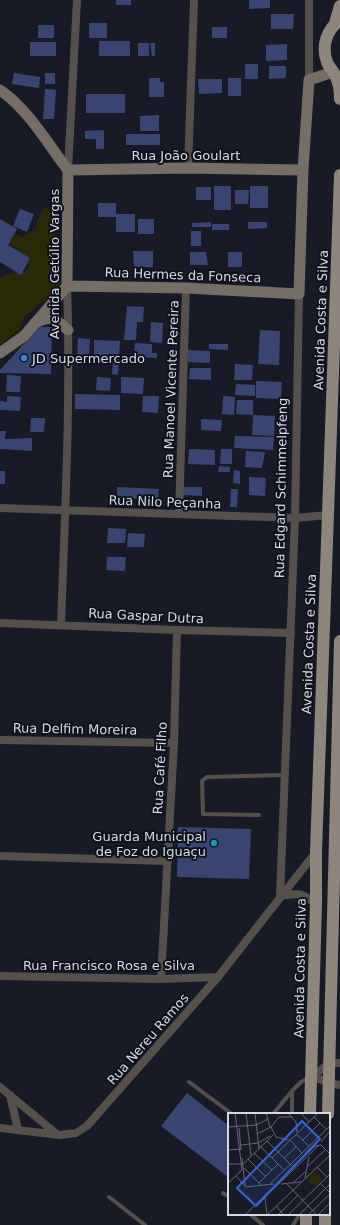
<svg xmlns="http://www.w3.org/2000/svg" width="340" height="1225" font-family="'DejaVu Sans',sans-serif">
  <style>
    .green { fill: #292a05 }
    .building { fill: #394570 }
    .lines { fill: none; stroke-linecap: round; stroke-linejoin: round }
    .lane { stroke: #55504c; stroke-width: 4 }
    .street { stroke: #55504c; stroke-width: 8 }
    .secondary { stroke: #756e67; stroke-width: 11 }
    .primary { stroke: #8e857c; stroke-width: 12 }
    .shop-dot { fill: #3f7fe0; stroke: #0f121c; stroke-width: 1.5 }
    .culture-dot { fill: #0f9aa8; stroke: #0f121c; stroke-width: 1.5 }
    .labels { text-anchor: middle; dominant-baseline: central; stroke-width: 4; stroke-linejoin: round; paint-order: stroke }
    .street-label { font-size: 13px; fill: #d7dae2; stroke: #0f121c }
    .poi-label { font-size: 13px; fill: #d7dae2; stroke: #0f121c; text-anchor: start }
    .inset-road { fill: none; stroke: #646771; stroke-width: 1 }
    .view { fill: #3963da; fill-opacity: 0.15; stroke: #3963da; stroke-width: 2 }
    .inset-edge { fill: none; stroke: #d7dae2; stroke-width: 2 }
  </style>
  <rect width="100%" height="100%" fill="#181b26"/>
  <path class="green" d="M44,207C76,218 44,243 48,256C51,267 66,276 57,289C48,300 33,307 24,318C21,322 21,328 17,331C12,336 5,340 0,345V277L17,271L25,272L30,266L18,248L0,240L1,221L8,222C11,231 14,234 22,237L35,229L40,214Z"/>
  <path class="building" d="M116,0H131V5H116Z
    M249,0H270V8L249,9Z
    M271,14H294L293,29H271Z
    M89,23H107V38H89Z
    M38,25H54V38H38Z
    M212,27H227V38H212Z
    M99,41H130V56H99Z
    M30,42H56V56H30Z
    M138,43H149V56H138Z
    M150,43H155V56H152Z
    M287,44V60L266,61V45Z
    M245,64H258V79H245Z
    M269,66H286V78L269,79Z
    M14,73L40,77L39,88L12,84Z
    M45,73H55V84H45Z
    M149,78H160V82H164V97H149Z
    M228,78H241V96H228Z
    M198,79H222V93L199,94Z
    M45,89L56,90L54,119H43Z
    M86,94H125V113H86Z
    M159,115V131H140V116Z
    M104,130V149H96V139H85V131Z
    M126,134H160V145H126Z
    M214,186H231V210H214Z
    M250,186H268V208H250Z
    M196,187H211V200H196Z
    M235,190H249L248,204H235Z
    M98,203H116V214H135V232H116V217H98Z
    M20,209L34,214L27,232L13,226Z
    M0,219L17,229L8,245L30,258L21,275L0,262Z
    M138,219H154V234H138Z
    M211,222V227H192V223Z
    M248,222H267V228L248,229Z
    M212,224H229V230H212Z
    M191,231H201V246H191Z
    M133,251H153V267H134Z
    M190,252H206L208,265H190Z
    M228,252H242V267H228Z
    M127,306L144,307L143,322H137L136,340H124Z
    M151,322L163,323L162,343L150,342Z
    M39,327H52L51,374L0,373V370Z
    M260,330L280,331L279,365L258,364Z
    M78,338L90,339L89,357L77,356Z
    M94,340L120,341L118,375L112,374L113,358L94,357Z
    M135,343L152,344V353H157V358L134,357Z
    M209,344H228V350L209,349Z
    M188,350L210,351V363L188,362Z
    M235,364L253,365L252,380H234Z
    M190,368H211V380L189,379Z
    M7,375L21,376L20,392H6Z
    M97,377L111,378L110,391L96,390Z
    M121,377L144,378L143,394L121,393Z
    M256,381L282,382L281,399L256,398Z
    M236,384L255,385V396L235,395Z
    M75,394L120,395V410L75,409Z
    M7,396L21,397L20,411L0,410V401L7,402Z
    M143,396H159L158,413L142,412Z
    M223,396L235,397L234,415L222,414Z
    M237,400H253V415L236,414Z
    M253,415L275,416L274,436L252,435Z
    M31,418H45L44,432H30Z
    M201,419L222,420L221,431L201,430Z
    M0,431H6L5,439L32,438V451L0,449Z
    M235,436L274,437L273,450L234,448Z
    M189,449L215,450V465L188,464Z
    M221,449H232V464H220Z
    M246,451L265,452L262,468L245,467Z
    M219,466L230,467V472H218Z
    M234,470L240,471V484L233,483Z
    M0,471H5V484H0Z
    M249,477L266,478L265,496L249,495Z
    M117,487L159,489L158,500L117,498Z
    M183,487H202V496L183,495Z
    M231,489H238L237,507H230Z
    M108,528L126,529L125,543H107Z
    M128,533L145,534L144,547H127Z
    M107,557H126L125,571L106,570Z
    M178,827L251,829L249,879L177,877Z
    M187,1093L229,1126L228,1177L161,1126Z"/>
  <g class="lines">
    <path class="lane" d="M259,815L203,814L202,781L207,777L284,775
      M189,1082L232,1114
      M273,1114L292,1091
      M292,1114V1091L301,1082L310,1077
      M223,1193L229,1197
      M109,1197L145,1225
      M250,1214L263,1225
      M293,1225L300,1214"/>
    <path class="street" d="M309,0V80
      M188,168L194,0
      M68,170L77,0
      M0,508L295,518L328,515
      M179,514L186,288
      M0,623L177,630L291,633
      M61,624C65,512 71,398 67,286
      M0,740L174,743
      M0,856L166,861
      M280,896L295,518L299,294
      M280,896C299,893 301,892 316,904
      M0,976L161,979L218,977
      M161,979L174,743L177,630
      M312,1076L330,1063H340
      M312,1076L329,1083L340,1085
      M0,1087L58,1135
      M10,1095L18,1130
      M0,1128L59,1135L76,1133L87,1126L218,977L316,852"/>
    <path class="secondary" d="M0,90C28,109 47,143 68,170
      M68,170L188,168L303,170
      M67,286L186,288L299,294L303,170L309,80L333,72
      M67,286L68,170
      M35,323C51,315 55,318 68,330
      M0,353L24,336L67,286"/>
    <path class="primary" d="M340,20C327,29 321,46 327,62C328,66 333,70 335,75C339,82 340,91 340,99
      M335,23L340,6
      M310,1114L316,904V852L340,175
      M328,1114L340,641
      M306,1225V1214
      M325,1225V1214"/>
  </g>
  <circle class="shop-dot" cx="24" cy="358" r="4"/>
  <circle class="culture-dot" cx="214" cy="843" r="4"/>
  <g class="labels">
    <g class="street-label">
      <text x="186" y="155">Rua João Goulart</text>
      <text transform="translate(54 264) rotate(-90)">Avenida Getúlio Vargas</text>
      <text transform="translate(183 275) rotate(2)">Rua Hermes da Fonseca</text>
      <text transform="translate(321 320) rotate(-88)">Avenida Costa e Silva</text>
      <text transform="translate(171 389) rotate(-88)">Rua Manoel Vicente Pereira</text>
      <text transform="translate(281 488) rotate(-89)">Rua Edgard Schimmelpfeng</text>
      <text transform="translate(165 502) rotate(2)">Rua Nilo Peçanha</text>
      <text transform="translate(146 616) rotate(3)">Rua Gaspar Dutra</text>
      <text transform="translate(309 644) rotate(-88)">Avenida Costa e Silva</text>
      <text transform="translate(75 729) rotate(1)">Rua Delfim Moreira</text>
      <text transform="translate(160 768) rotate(-87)">Rua Café Filho</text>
      <text x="109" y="965">Rua Francisco Rosa e Silva</text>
      <text transform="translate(300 968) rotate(-89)">Avenida Costa e Silva</text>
      <text transform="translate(148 1039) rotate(-49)">Rua Nereu Ramos</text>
    </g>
    <g class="poi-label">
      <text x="32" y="358">JD Supermercado</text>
      <text x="206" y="836" text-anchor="end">Guarda Municipal<tspan x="206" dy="15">de Foz do Iguaçu</tspan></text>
    </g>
  </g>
  <g transform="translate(228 1113)">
    <rect width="102" height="102" fill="#181b26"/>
    <path d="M81 66a6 6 0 1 1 12 0a6 6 0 1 1-12 0Z" fill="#292a05"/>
    <path class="inset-road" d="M18,0L23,43M27,0L31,36M38,0L42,14M60,0L68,9L69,19M73,0L81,9M86,4L98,16M0,14L28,12L40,6M11,15L13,37M29,21L43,14M68,21L81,33M61,27L48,24L43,14L51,4H64M62,27L74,40M75,27L92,10M39,28L64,53M93,29L102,18M30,31L56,57M13,32L30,30L42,23M0,37L13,36M26,40L44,57M14,45L17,73M44,45L90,0M56,45L68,34M20,46L37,63M0,51H15L45,22M79,54L97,37M89,54L99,64M16,55L34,73M8,63L18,74L46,71M77,65L81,44M66,69L77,59M0,70L14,57L7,0M31,70L50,51M58,70L89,102M92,70L102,80M42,71L102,13M53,71L73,69M37,84L90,33M37,84L39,102M48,93L56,102M17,102L87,33L93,32L102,41M39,102L102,42M50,102L70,82M60,102L102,61M71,102L102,71M80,102L102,81M90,102L102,90"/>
    <path class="view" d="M74,8L92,26L28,93L9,75Z"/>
    <rect width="102" height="102" class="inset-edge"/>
  </g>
</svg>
